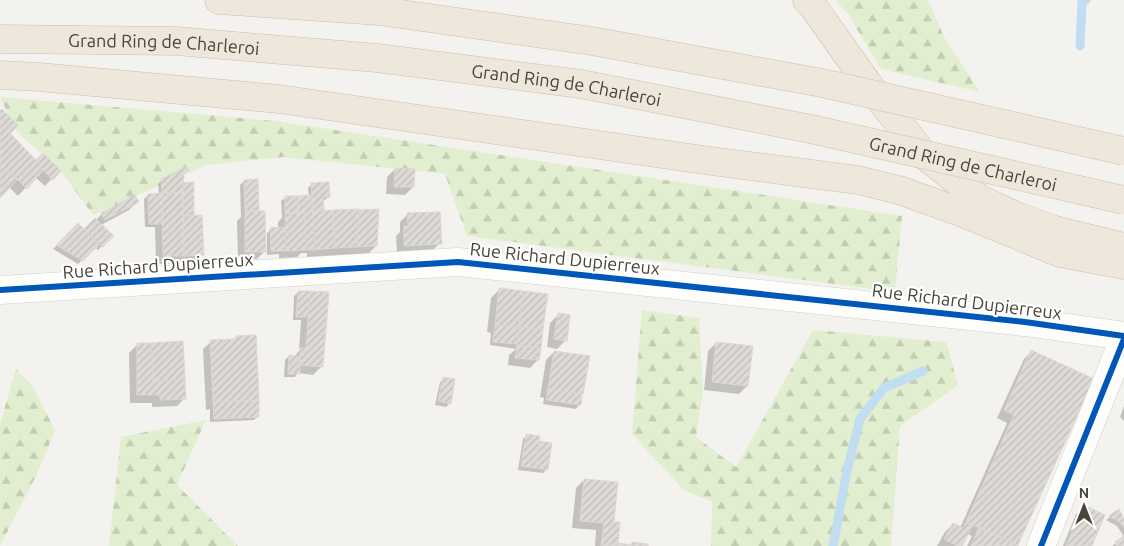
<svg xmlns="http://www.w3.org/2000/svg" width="1124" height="546" font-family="Ubuntu,sans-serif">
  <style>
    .forest { fill: url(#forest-firs) }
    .shadow { fill: #0003 }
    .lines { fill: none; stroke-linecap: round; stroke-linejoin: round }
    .stream { stroke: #c0ddf1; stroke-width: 9 }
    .building { fill: url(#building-hatch); stroke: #dcd9d4 }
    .minor-casing { stroke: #d2d0cb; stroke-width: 29 }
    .highway-casing { stroke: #ccbfa9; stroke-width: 29 }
    .minor { stroke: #fdfdfc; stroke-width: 28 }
    .highway { stroke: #ede8db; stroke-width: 28 }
    .highway-bridge-casing { stroke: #ccbfa9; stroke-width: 29; stroke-linecap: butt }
    .highway-bridge { stroke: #ede8db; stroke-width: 28 }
    .cycleway-casing { stroke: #fff; stroke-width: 9 }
    .cycleway { stroke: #0057b8; stroke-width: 6 }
    .labels { text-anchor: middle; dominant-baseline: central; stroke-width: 4.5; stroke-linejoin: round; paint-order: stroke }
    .street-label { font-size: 18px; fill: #4b4439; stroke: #fff }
  </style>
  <defs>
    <pattern id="forest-firs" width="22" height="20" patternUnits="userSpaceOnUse" patternTransform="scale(1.25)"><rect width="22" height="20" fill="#e1eecf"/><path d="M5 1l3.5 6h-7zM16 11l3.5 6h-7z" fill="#c3cdb2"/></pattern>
    <pattern id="building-hatch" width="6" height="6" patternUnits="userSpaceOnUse" patternTransform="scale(1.25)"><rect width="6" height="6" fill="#dedbd6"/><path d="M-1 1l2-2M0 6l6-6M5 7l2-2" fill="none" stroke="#c0bdb8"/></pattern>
  </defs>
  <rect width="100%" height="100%" fill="#f4f2ee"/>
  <path class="forest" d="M835,0H928L944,37L980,92L881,69L848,14Z
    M0,97L275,121L902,216L895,292L467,236L445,174L283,157L206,165L93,215L59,169L16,131Z
    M642,310L699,318L703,392L696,437L736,467L813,330L946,342L958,385L900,426L891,546H711L712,502L684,490L632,434Z
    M16,369L33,387L55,430L38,472L0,546V424Z
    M206,420L177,485L238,546H109L121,437Z"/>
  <path class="shadow" d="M0,113L8,134L36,161L59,171L45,186L35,177L18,196L9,187L0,196Z
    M395,169L413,187L405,195L386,194L387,177Z
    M182,175V184L193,183V216L203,254L195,262L156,264L155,227H145L144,199L148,195H159L158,184L162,180Z
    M244,181L258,210L265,251L257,259L238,260L237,221L241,217L240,185Z
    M312,184L329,196L325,200H322L320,212L378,210L376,246L368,254L307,257V253H301L297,257L279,258V254L267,255V233L271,229H278V222L282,218L281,201L285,198L309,197L308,188Z
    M137,202L129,210L101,225L112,236L98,250L95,247L78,264L53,249L78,225L84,231L102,214Z
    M408,214L440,243L432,251L397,253L396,236L400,232V222Z
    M499,290L538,360L530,368L508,365L509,355L516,349L490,345L491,333L487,332L491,298Z
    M298,292L328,293L321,367L313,375L298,373L295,377H284L285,360L289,356L294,357L299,351L301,320H293L294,296Z
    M558,315L565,341L557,349L547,347L550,323Z
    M237,337L258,416L254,420L210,422V409L206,410L203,349L211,342L233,341Z
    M716,343L747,386L739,394L704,390L708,351Z
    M137,345L185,398L177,406L152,407V403H130L129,353Z
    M1032,351L1017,546H967L972,536L967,534L960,546H937L945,532L953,524L960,528L1007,423L997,418L1024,359Z
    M554,352L582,394L579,405L576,409L543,404L544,398L540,397L546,360Z
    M444,379L450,403L446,407L435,405L440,382Z
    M1124,406V421L1120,417Z
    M527,435L538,442L551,444L547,469L543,473L518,470L523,439Z
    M584,480L613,523L616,545L646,546H595L596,530L572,528L576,488Z
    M1084,506L1091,546H1063L1076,514Z
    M1118,511L1124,522V546H1112L1124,537L1117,526L1106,520Z"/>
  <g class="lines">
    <path class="stream" d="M1080,46L1082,2L1086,0
      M833,546L847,471L860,419L884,388L923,371"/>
  </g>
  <path class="building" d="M2,109L18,125L10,134L0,123V111Z
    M0,123L36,160L43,170L27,189L0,162Z
    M43,153L61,171L53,180L43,170L36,160Z
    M0,162L17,180L0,198Z
    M186,167L188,171L184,174L183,193H162L161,179Z
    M395,168L415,169L414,187H394Z
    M258,179L259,211H245L244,180Z
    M194,182V215L183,216V183Z
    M329,182L330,197H323L324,211H313L311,183Z
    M162,193H183L184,256H163Z
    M162,193V224H149L148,194Z
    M135,195L139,202L105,220L101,213Z
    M312,195L315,250H306L305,213H298V196Z
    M285,196H298V213H285Z
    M359,209L357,247L335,248L333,210Z
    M379,209L377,246L357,247L359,210Z
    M333,210L335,248L315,250L313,211Z
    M245,211H265L266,252H245Z
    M440,212L442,244L404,246V226H408L407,213Z
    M285,213H305L306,250L286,251Z
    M202,215L204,255L184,256L183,216Z
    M95,218L114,236L103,247L84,229Z
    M78,223L99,245L83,261L56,245Z
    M285,227L286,251H271L270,228Z
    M499,288L523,291L519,327L495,325Z
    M298,291H310L308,317H296Z
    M310,291L329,292L323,367L299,365L300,348H306Z
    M523,291L548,294L543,329L519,327Z
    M558,313L570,315L567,341L554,339Z
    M495,325L519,327L517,344L493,342Z
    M519,327L543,329L541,348L517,346Z
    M256,335L259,400L213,402L210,340L236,339V336Z
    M183,341L185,379L153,382L151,343Z
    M716,342L753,346L748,386L712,382Z
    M137,343H151L153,382L185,379L186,399L160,400V395H137Z
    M517,346L541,348L539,360L515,358Z
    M1031,350L1094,379L1018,545L966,522L1014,415L1004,410Z
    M554,351L590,356L583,394L548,389Z
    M289,355L300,356V374H288Z
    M443,377L455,379L451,404L438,401Z
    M548,389L582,394L581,405L546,400Z
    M259,400V417L214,419L213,402Z
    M526,434L540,436L535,468L521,466Z
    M540,441L552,443L548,470L535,468Z
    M584,479L618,482L614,522H620L618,546H601L604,523L580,521Z
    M1084,505L1105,515L1092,546H1066Z
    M1119,509L1124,519V528L1120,522L1109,516Z
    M966,522L973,525L962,546H957L944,539L953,523L963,528Z
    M979,527L1018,545V546H971Z
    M1124,536V546H1117L1115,542Z
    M632,542L648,544V546H632Z
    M618,543L632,545V546H618Z"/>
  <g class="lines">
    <defs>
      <path id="minor" d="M0,290L458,262L1025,322L1124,336
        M1041,546L1124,339"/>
      <g id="highway">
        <path d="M219,0L379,11L592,41L822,83"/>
        <path d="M807,0L812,5L868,84L924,155L980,199L1014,215L1055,230L1120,246"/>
        <path id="s1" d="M0,39L176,41L377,58L581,84L811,129"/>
        <path d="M0,75L39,77L279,99L704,160L858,180L899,190L963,213L1060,253L1124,265"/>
      </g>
    </defs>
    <use href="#minor" class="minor-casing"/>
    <use href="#highway" class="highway-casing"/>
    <use href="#minor" class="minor"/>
    <use href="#highway" class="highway"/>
    <defs>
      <g id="highway-bridge">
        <path d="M822,83L1124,151"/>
        <path id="s2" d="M811,129L1124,200"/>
      </g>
    </defs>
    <use href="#highway-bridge" class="highway-bridge-casing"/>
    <use href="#highway-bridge" class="highway-bridge"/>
    <defs>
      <path id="cycleway" d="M0,290L458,262L1025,322L1124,336
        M1041,546L1124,339"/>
    </defs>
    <use href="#cycleway" class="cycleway-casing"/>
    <use href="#cycleway" class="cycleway"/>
  </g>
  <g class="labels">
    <g class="street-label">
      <text stroke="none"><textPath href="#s1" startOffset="164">Grand Ring de Charleroi</textPath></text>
      <text stroke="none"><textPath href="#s1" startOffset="569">Grand Ring de Charleroi</textPath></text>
      <text stroke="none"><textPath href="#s2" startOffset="156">Grand Ring de Charleroi</textPath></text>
      <text transform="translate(565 258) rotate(6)">Rue Richard Dupierreux</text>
      <text transform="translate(158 265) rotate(-4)">Rue Richard Dupierreux</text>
      <text transform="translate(967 301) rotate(7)">Rue Richard Dupierreux</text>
    </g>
  </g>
  <g transform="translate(1084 506)" stroke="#ffffff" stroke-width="4" paint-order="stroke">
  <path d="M0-4L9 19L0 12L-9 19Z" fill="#4b4439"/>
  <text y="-8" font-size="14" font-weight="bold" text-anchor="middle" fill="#4b4439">N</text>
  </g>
</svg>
